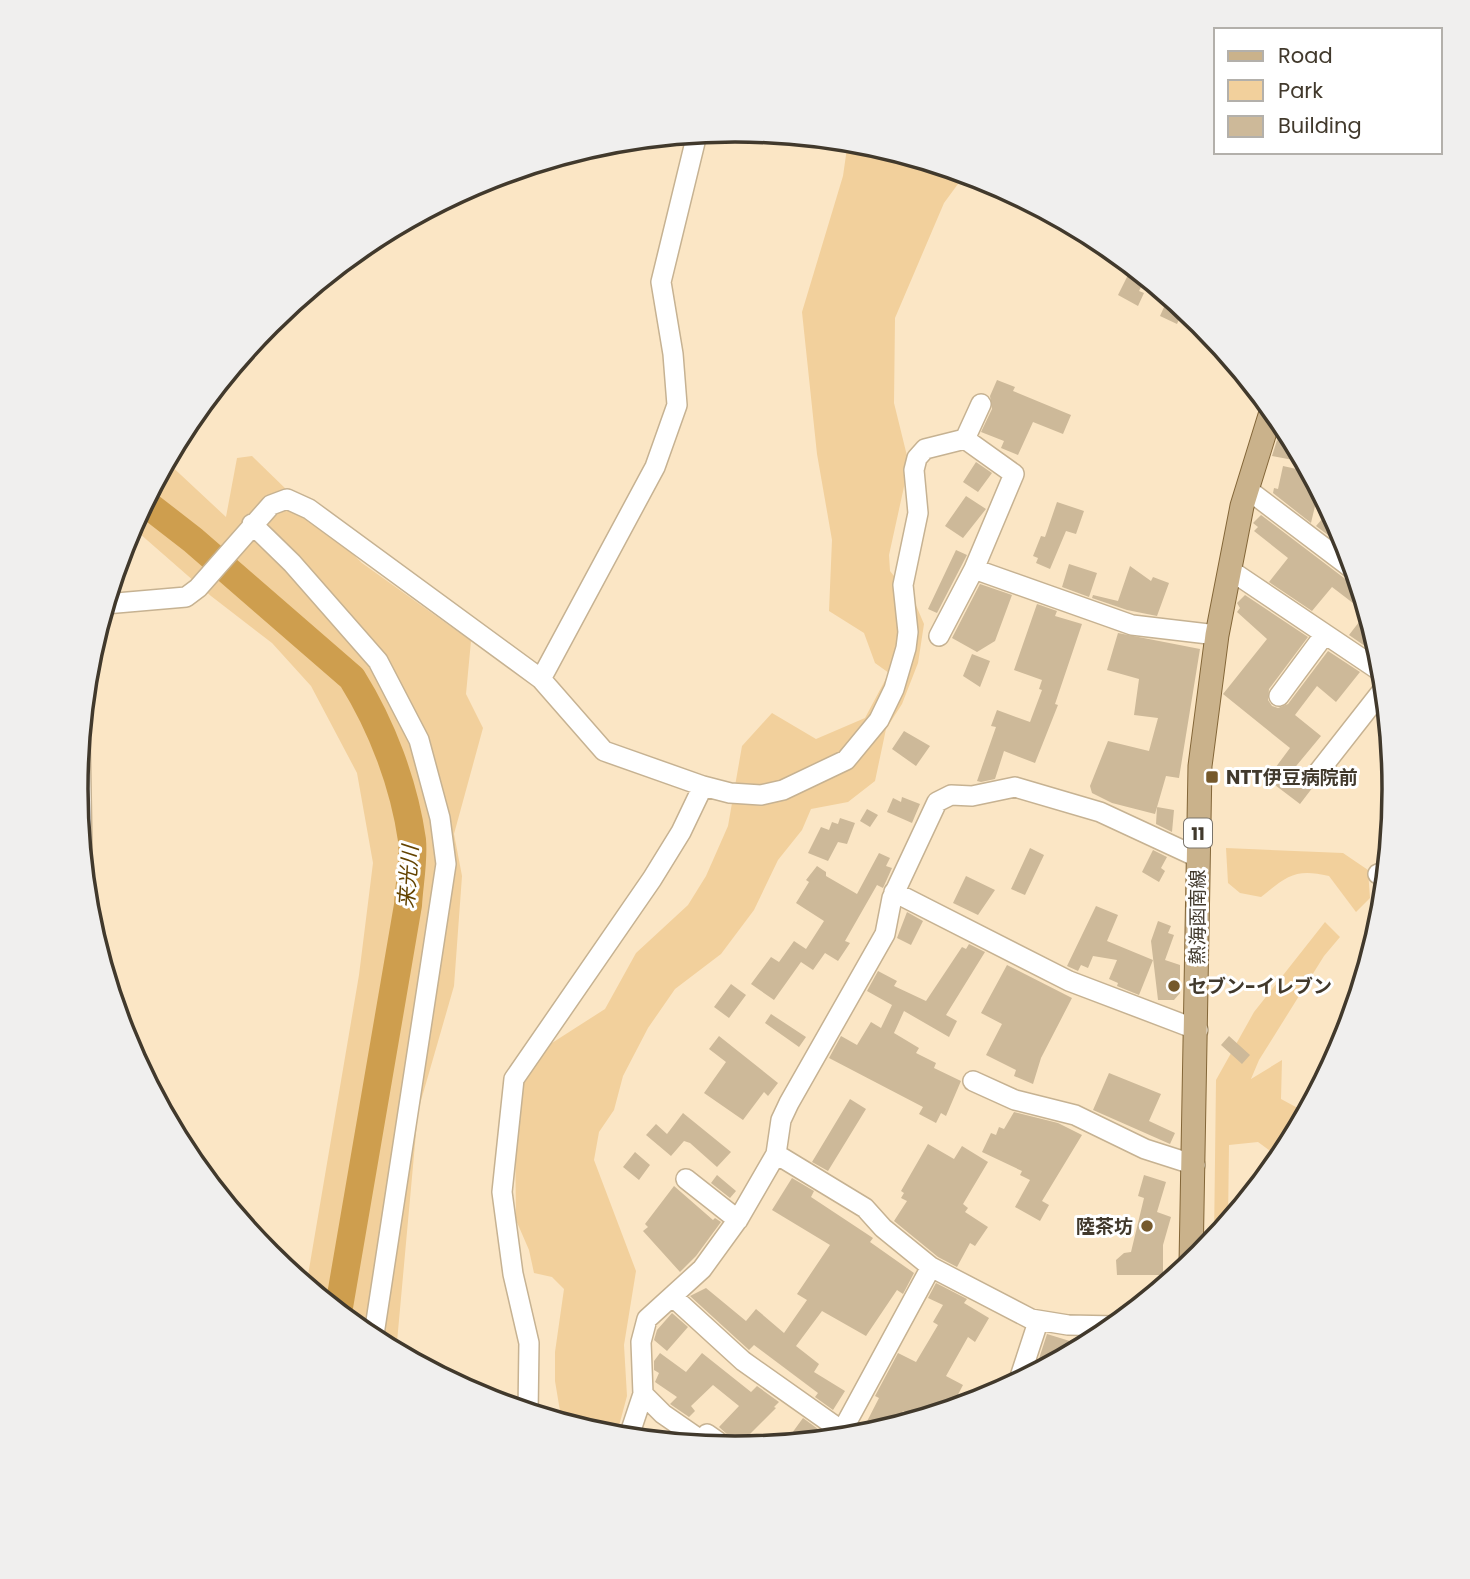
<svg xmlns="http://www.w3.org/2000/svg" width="1470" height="1579" font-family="Poppins,'Noto Sans JP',sans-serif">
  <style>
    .green { fill: #f2d09c }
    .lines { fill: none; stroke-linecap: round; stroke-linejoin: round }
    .river { stroke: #ce9e4e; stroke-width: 28 }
    .building { fill: #cdb999 }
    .minor-casing { stroke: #c6b292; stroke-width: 22 }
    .major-casing { stroke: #836638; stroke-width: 25 }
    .minor { stroke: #fff; stroke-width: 19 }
    .major { stroke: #cab28b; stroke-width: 23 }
    .poi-dot { fill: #75592c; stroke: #fff; stroke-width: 2.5 }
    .labels { text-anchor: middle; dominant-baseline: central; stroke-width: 6; stroke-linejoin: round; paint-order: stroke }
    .shield { fill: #fff; stroke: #7a746b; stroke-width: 2 }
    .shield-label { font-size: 18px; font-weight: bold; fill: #41392c }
    .poi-label { font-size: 19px; font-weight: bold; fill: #41392c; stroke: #fff; text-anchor: start }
    .street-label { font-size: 19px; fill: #41392c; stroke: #fff }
    .water-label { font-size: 21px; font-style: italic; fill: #634300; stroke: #fff }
    .rim { fill: none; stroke: #41392c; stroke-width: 3.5 }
  </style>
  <rect width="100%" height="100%" fill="#fbe6c5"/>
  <path class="green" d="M848,141L864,143L966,173L944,203L895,318L894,403L909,464L889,555L890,571L915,603L924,624L918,663L902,704L886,729L875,781L848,802L811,809L802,830L778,860L754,910L721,954L675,989L648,1028L623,1076L614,1110L599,1132L594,1160L636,1271L624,1345L627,1396L616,1437L562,1423L555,1381V1352L564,1289L552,1277L534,1273L529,1250L516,1220L515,1130L526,1071L541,1050L605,1009L636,953L688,905L706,876L728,826L742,746L772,713L816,739L865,718L889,673L875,663L864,633L829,611L832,540L817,454L802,312L843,176Z
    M252,456L362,563L471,641L466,694L483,728L454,834L462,876L454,986L418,1111L396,1353L368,1338L306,1287L359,975L373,863L357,773L311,686L272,643L211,596L131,526L166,461L226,517L237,458Z
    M1226,848L1343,853L1368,870L1370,898L1356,912L1329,876C1295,868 1287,876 1261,897L1240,893L1228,883Z
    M1325,922L1340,937L1324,956L1259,1060L1251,1079L1282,1060L1281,1099L1307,1113L1281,1159L1258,1142L1229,1145L1228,1223L1214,1240L1216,1080L1254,1012Z"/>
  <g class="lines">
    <path class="river" d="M144,502L193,540L352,678C382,726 404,784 412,840C414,861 409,885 408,905L338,1313"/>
  </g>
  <path class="building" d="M1129,273L1144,281L1139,291L1144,293L1138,306L1118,295Z
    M1169,296L1184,308L1177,324L1160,316Z
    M997,380L1015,387L1013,391L1071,415L1063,434L1033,422L1018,455L1001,448L1004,441L981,432L992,409L990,396Z
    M1277,440L1304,462L1272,456Z
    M976,462L992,473L978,492L963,482Z
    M1283,466L1310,472L1319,489L1311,523L1273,493L1274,488L1278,489Z
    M966,496L986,509L963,538L945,526Z
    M1057,502L1084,511L1076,534L1066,531L1050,569L1036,563L1038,558L1033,556L1041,536L1045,537Z
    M1330,510L1345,537L1349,551L1316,526Z
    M1261,515L1348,581L1359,584L1378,649L1375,653L1349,635L1366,613L1332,587L1312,611L1269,582L1288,558L1254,531L1258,527L1253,523Z
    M956,550L967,555L937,613L928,609Z
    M1069,564L1097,573L1089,597L1062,587Z
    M1130,566L1151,581L1153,577L1169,583L1157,616L1127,610L1092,598L1093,595L1118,601Z
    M980,584L1012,595L995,641L977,652L952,638Z
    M1245,595L1308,637L1269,689L1268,700L1272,706L1278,708L1288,704L1328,651L1360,672L1336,702L1317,686L1295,715L1321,736L1292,771L1313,787L1300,804L1267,779L1290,748L1223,694L1267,639L1237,612L1240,608L1237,603Z
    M1037,604L1057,611L1055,616L1082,624L1055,704L1058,705L1035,763L1004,751L995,779L981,782L977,781L996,727L991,726L997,710L1030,722L1042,690L1039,689L1042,680L1014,670Z
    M1118,633L1200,649L1179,778L1166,776L1155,814L1112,803L1092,793L1090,786L1108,741L1149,751L1158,718L1134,715L1139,679L1107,670Z
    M972,654L990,661L980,687L963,676Z
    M904,731L930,746L916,766L892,749Z
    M902,797L920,804L912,823L887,812L893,798L901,802Z
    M1157,807L1174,810L1172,832L1156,824Z
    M867,809L878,815L870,827L860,821Z
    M840,818L855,823L847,844L838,842L828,861L808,853L821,827L829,830L832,822L838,824Z
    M1030,848L1044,855L1025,895L1011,889Z
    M1153,850L1167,857L1161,868L1165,871L1159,882L1142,872Z
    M879,853L890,858L886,866L892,868L883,888L877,885L845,941L850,943L838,961L825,953L813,970L801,962L774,1000L751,984L771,957L779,962L794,941L806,949L824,921L796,903L809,882L806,880L817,866L826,872V876L857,894Z
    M966,876L995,890L978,915L953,903Z
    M1096,906L1118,915L1107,941L1153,960L1139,995L1117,986L1118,983L1109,979L1117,960L1093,956L1088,968L1081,965L1078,971L1067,966Z
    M907,912L923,921L911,945L897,938Z
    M1158,921L1171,926L1168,933L1174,935L1165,960L1180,965V993L1174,1000H1158L1151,941Z
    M969,944L985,952L946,1015L957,1021L949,1037L904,1011L894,1033L919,1048L916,1053L936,1063L934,1068L961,1081L946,1116L941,1113L936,1123L919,1114L923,1107L829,1058L841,1036L857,1045L871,1022L881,1028L892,1005L867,991L878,971L897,981L894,986L926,1001L962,947L966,949Z
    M1007,965L1072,998L1041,1058L1033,1084L1014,1076L1016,1070L986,1055L1002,1024L981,1013Z
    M731,984L746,995L729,1018L714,1007Z
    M771,1014L806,1037L799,1047L765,1023Z
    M719,1036L778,1083L768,1096L764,1092L743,1120L704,1093L726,1062L709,1049Z
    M1229,1036L1250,1055L1242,1064L1221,1045Z
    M1109,1073L1161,1094L1149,1121L1175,1133L1170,1144L1093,1110Z
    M850,1099L866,1109L828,1171L812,1162Z
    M1014,1112L1058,1123L1082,1135L1042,1201L1049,1205L1040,1221L1015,1207L1030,1180L1020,1175L1022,1171L982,1152L991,1133L996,1135L999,1127L1004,1129Z
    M683,1113L731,1152L717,1167L690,1143L684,1141L671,1156L646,1135L656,1124L667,1134Z
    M928,1144L954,1159L962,1146L988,1162L963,1204L968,1208L965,1212L988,1227L975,1246L970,1243L957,1267L938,1257L894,1221L907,1201L901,1198L904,1193L901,1191Z
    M635,1152L650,1165L639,1180L623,1167Z
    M717,1175L736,1191L730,1198L711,1183Z
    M1144,1175L1166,1182L1157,1212L1171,1217L1163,1245V1275H1117L1116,1260L1124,1253L1131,1252L1144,1198L1138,1196Z
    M792,1178L814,1191L811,1197L873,1238L870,1242L914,1273L903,1294L897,1290L866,1336L822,1311L796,1346L819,1364L814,1372L845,1391L833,1410L815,1397L818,1393L754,1345L749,1350L690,1296L706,1288L746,1321L756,1309L784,1333L807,1300L797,1294L830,1245L772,1210Z
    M674,1186L713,1220L715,1218L721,1222L696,1256L680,1272L643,1231L648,1227L645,1224Z
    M936,1283L967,1299L964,1303L989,1318L975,1342L968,1337L946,1376L963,1385L950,1410L920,1420L903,1411L894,1427L859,1437L879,1398L875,1396L898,1353L916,1362L938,1325L933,1322L943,1305L928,1298Z
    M672,1313L688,1327L667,1351L654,1340L657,1330Z
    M1047,1334L1086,1346L1034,1374Z
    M660,1353L686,1372L702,1353L751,1392L757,1386L779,1402L774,1407L776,1408L739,1445L719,1427L739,1406L713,1385L691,1406L695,1411L689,1417L670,1404L677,1397L655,1382L659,1373L654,1370V1361Z
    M803,1418L822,1432L815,1441L784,1444Z"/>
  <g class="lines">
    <defs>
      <path id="minor" d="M1247,489L1355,571
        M252,524L292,563L378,661L419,740L440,818L446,864L373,1341
        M974,569L1132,625L1217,635
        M1230,570L1383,673
        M105,604L186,597L198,588L271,505L287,499L309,509L541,679L604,751L703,786L730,793L761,795L783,790L846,760L879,720L894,689L906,648L908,632L903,585L918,513L914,470L917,458L925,449L965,439L981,404
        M939,636L974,569L1014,474L965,439
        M541,679L655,467L677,405L673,354L661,282L697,134
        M1279,696L1325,634
        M80,738L82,853
        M1316,775L1385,687
        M1378,874L1387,871
        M894,892L1069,981L1198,1030
        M973,1081L1015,1100L1075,1115L1145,1149L1195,1165
        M776,1154L865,1208L883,1228L931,1267L1031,1319L1068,1325L1116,1326
        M686,1179L738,1220
        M673,1297L743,1361L842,1431L931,1267
        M1018,1383L1038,1322
        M643,1394L663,1414L702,1441L707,1434L727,1448
        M528,1413L529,1343L513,1274L502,1192L514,1079L652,879L681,832L703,786
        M628,1439L643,1394L641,1342L647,1319L702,1269L739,1218L776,1154L781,1120L789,1103L885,934L892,898L937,802L951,795L972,796L1015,787L1100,812L1197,857"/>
      <path id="major" d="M1191,1264L1200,766L1217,635L1242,506L1272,409"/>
    </defs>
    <use href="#minor" class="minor-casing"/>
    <use href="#major" class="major-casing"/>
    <use href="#minor" class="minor"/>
    <use href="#major" class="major"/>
  </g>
  <g class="poi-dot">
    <rect x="1205" y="770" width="14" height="14" rx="3.5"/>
    <circle cx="1174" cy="986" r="7"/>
    <circle cx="1147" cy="1226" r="7"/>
  </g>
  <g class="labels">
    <rect class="shield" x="1184" y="818.5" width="28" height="29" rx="5"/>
    <g class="shield-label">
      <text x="1198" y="833">11</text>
    </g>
    <g class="poi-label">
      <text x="1226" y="777">NTT伊豆病院前</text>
      <text x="1188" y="986">セブン-イレブン</text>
      <text x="1133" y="1226" text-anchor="end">陸茶坊</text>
    </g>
    <g class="street-label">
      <text transform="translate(1197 917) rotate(-90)">熱海函南線</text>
    </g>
    <g class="water-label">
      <text transform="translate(408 877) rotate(-86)">来光川</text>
    </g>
  </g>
  <path d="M0 0H1470V1579H0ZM88 789a647 647 0 1 1 1294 0a647 647 0 1 1-1294 0Z" fill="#f0efee" fill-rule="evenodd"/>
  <path class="rim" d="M88 789a647 647 0 1 1 1294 0a647 647 0 1 1-1294 0Z"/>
  <rect x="1214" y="28" width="228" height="126" fill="#ffffff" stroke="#b3b0ab" stroke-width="2"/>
  <rect x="1228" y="51" width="35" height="10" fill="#cab28b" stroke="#b3b0ab" stroke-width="2"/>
  <text x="1278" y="63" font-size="21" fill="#41392c">Road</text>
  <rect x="1228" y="80" width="35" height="21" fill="#f2d09c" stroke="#b3b0ab" stroke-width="2"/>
  <text x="1278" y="98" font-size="21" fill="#41392c">Park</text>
  <rect x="1228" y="116" width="35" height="21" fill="#cdb999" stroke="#b3b0ab" stroke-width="2"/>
  <text x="1278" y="133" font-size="21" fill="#41392c">Building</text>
</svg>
